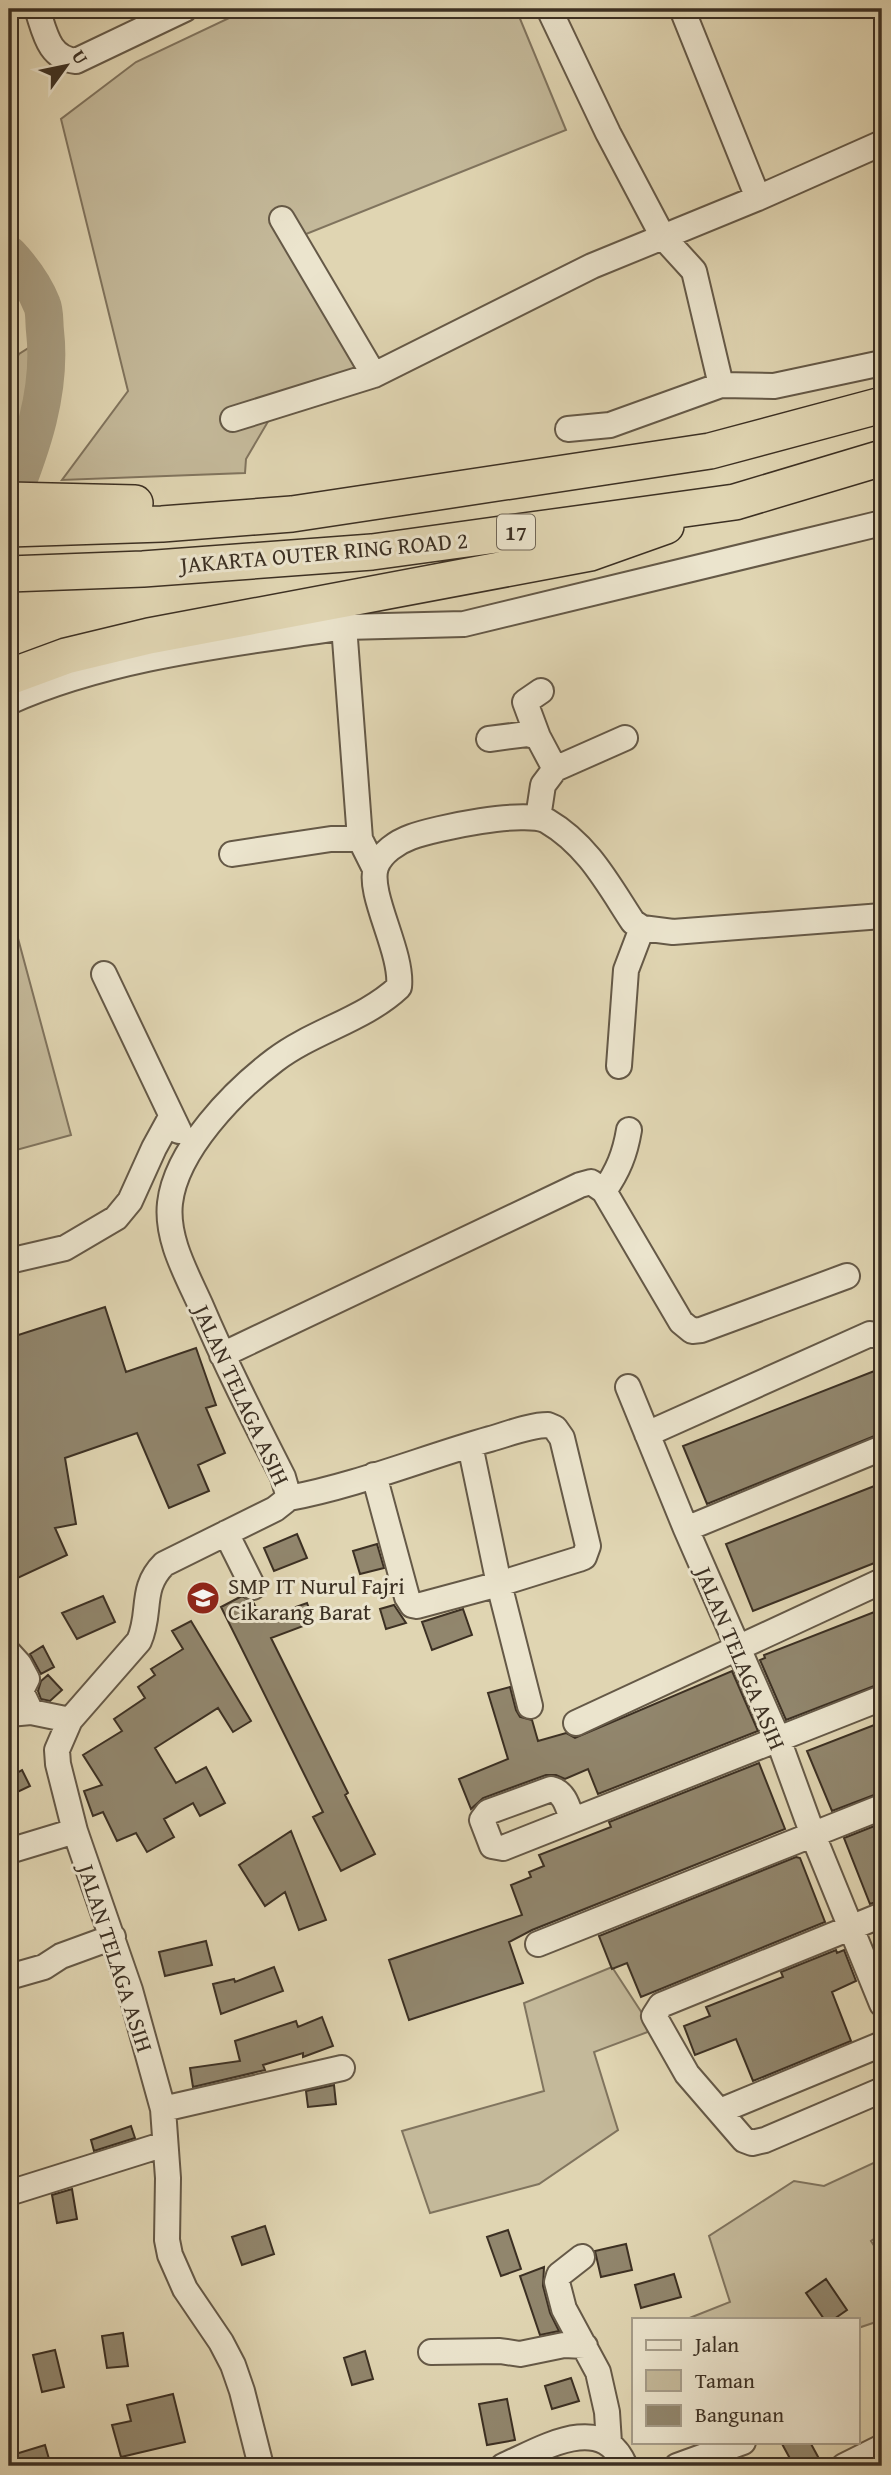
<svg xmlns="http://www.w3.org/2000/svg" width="891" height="2475" font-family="'Gentium Book Plus',serif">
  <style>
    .green { fill: #c4b99a; stroke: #80745e; stroke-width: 2 }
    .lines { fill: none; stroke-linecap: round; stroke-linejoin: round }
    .river { stroke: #a89d81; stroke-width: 38 }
    .building { fill: #91866d; stroke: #3c3023; stroke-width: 2 }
    .minor-casing { stroke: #655947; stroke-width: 28 }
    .highway-casing { stroke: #3c3023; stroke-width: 38 }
    .minor { stroke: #ebe4cd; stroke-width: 24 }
    .highway { stroke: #e0d5b2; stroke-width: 35 }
    .labels { text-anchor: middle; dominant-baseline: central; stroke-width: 6; stroke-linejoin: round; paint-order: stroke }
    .shield { fill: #ebe4cd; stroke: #706656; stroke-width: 2 }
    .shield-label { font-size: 21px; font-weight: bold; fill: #3c3023 }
    .street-label { font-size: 23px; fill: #3c3023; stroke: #ebe4cd }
    .poi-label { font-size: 23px; fill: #3c3023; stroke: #ebe4cd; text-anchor: start }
  </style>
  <rect width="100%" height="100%" fill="#e0d5b2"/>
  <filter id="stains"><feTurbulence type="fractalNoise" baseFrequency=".00286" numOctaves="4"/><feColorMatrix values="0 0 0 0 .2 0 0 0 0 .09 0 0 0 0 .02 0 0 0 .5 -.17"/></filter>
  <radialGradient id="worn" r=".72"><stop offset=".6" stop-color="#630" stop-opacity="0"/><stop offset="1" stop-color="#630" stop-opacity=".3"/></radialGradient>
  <path class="green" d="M248,9H516L566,130L296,238L377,377L273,413L246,459L245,473L62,480L128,391L61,119L136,62Z
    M54,332L41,434L9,518V372L19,354Z
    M9,905L71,1135L9,1152Z
    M612,1967L653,2030L594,2052L618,2130L539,2184L430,2213L402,2131L544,2091L524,2003Z
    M882,2159V2233L871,2241L882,2258V2320L858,2328V2319H687L730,2302L709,2236L794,2181L824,2186Z"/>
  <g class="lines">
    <path class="river" d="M9,255C22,269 35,287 42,305C45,312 44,323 45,331C52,391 31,449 9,504"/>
  </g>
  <path class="building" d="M105,1307L126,1372L196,1348L216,1405L206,1408L225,1453L198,1465L209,1491L169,1508L137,1433L65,1458L76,1524L55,1528L67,1555L9,1582V1338Z
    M882,1368V1433L707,1504L683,1446Z
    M882,1483V1560L753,1611L726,1544Z
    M297,1534L307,1558L274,1571L264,1548Z
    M377,1544L384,1568L360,1574L353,1551Z
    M103,1596L115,1622L77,1639L62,1613Z
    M242,1596L253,1602L262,1619L307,1603L314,1622L271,1638L348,1793L345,1795L375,1854L341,1871L313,1817L323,1812L221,1607Z
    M394,1605L406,1623L386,1629L380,1609Z
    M463,1609L472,1635L432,1650L422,1622Z
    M882,1609V1683L786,1720L760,1660L765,1658L764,1655Z
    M191,1621L251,1721L233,1732L218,1708L155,1748L176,1783L206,1767L225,1803L200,1816L193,1803L164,1819L174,1837L147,1852L136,1833L117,1841L103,1812L93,1816L84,1791L102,1785L83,1755L122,1731L114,1719L145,1698L138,1687L155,1675L151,1669L183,1649L172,1631Z
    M43,1646L54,1667L41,1674L30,1654Z
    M732,1671L758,1731L598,1794L588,1769L565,1779L556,1775H546L483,1798L471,1809L459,1779L508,1759L488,1693L510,1687L516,1710L520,1717L532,1720L538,1741L566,1733L575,1738Z
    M48,1675L62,1690L50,1701L41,1699L38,1691L41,1681Z
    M882,1722V1792L832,1811L807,1751Z
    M759,1763L785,1829L532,1930L509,1942L523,1983L409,2020L389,1960L522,1915L511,1885L531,1877L529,1872L544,1866L539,1855L611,1827L609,1822Z
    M22,1770L30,1786L9,1796V1777Z
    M882,1823V1900L870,1904L844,1838Z
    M291,1831L326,1920L299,1930L285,1892L265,1906L239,1865Z
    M796,1857L800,1858L825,1922L641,1997L627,1963L612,1969L599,1936Z
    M206,1941L212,1965L165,1976L159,1952Z
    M836,1950L837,1953L844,1950L856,1981L832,1992L851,2041L753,2081L736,2039L695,2055L684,2026L710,2016L706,2007L783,1977L781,1972Z
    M274,1967L283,1991L221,2014L213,1984L234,1979L235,1982Z
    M322,2017L333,2046L303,2057V2053L263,2065L265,2070L193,2087L190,2068L240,2061L235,2041L296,2021L298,2027Z
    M334,2085L336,2104L308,2107L306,2091Z
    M131,2126L135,2138L94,2151L91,2140Z
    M72,2189L77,2219L57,2223L52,2195Z
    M265,2226L274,2254L242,2265L232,2237Z
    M508,2230L521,2269L501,2276L487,2237Z
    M626,2244L632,2270L601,2277L595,2251Z
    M544,2267L543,2286L550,2313L559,2331L540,2335L520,2276Z
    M674,2274L681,2297L641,2308L635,2285Z
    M826,2279L847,2310L834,2319H824L806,2293Z
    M123,2333L128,2366L107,2368L102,2336Z
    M55,2350L64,2387L42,2392L33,2355Z
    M365,2351L373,2379L352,2385L344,2358Z
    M571,2378L579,2401L552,2409L545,2386Z
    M173,2394L185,2442L121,2457L112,2425L131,2421L127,2405Z
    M507,2399L515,2440L487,2445L479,2404Z
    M781,2442H810L823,2466H794Z
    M45,2445L51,2466H9V2456Z"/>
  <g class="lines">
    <defs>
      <path id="minor" d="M37,9C45,32 48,58 76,61L185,9
        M549,9L608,133L663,237L694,271L721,385
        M682,9L758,198
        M282,219L374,375
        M233,419L374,375L592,266L758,198L882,143
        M568,429L610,425L721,385L774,386L882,363
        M9,702C112,656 234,644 345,627
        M538,737L525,702L541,691
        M489,739L527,734L538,737L555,769
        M538,818L543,785L555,769L625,738
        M232,854L331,839H360
        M375,869L360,839L345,639V627L464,624L882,523
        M104,974L179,1131
        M619,1066L626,970L642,928
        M604,1191C618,1171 625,1154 629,1130
        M9,1261L65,1248L116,1218L130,1201L154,1148L171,1117
        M222,1355L580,1185L591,1182L604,1191L681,1322L692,1331L701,1330L847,1276
        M628,1387L686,1529L778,1739L813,1835L882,2004
        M647,1434L870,1334L882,1336
        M470,1445L499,1584L530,1706
        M289,1498C358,1485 423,1458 490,1439C508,1434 530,1425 548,1425L555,1428L562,1438L588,1546L584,1557L579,1559L499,1584L417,1606L412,1605L407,1597L374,1475
        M686,1529L882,1448
        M226,1533L253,1587
        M9,1653L19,1664L27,1679L21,1691L31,1712
        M9,1714L31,1712L70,1720
        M576,1723L882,1581
        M572,1819C568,1808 565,1792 551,1789L488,1812L482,1820L492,1846L503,1848L882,1698
        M9,1851L75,1831
        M882,1915L661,2005L654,2016L687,2074L744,2140L752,2143L765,2140L882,2090
        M538,1944L882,1807
        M9,1977L44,1967L61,1956L113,1937
        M163,2109L342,2068
        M720,2111L882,2044
        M9,2193L165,2144
        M582,2257L559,2275L557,2282L564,2309L598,2372L607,2412L609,2443
        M431,2352L500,2351L520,2354L564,2345L585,2346
        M261,2466L242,2391L233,2365L221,2342L185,2289L170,2255L167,2240L168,2178L163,2109L130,1990L75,1831L58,1764L57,1750L70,1720L139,1641C152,1612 139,1589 164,1564L275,1509L289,1498L283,1477C254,1420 225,1363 200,1304C186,1273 166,1238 170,1203C176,1150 234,1091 275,1060C313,1031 364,1020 399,987C403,952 367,894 376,867C381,853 397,842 411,837C435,828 527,809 547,821C588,845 608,884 633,922L642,928L673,932L882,916
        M503,2466C540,2450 602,2410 625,2466
        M677,2466L743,2442
        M844,2466L882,2447"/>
      <path id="highway" d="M9,500L135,503
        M9,529L162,524L292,514L710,451L882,405
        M9,574L143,569L372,552L735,502L882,458
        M9,677L66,656L149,636L590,553L666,526"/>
    </defs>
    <use href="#minor" class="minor-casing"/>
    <use href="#highway" class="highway-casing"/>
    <use href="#minor" class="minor"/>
    <use href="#highway" class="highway"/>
  </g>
  <defs>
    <symbol id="school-disc" viewBox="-11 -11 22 22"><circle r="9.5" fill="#8f2418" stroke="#ebe4cd"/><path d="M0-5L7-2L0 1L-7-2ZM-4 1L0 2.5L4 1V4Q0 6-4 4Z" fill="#fff"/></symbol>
  </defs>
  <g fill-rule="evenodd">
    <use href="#school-disc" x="184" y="1579" width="38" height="38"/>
  </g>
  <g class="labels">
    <rect class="shield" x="497" y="514.5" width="38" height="35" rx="5"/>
    <g class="shield-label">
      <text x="516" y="532">17</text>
    </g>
    <g class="street-label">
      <text transform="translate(324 552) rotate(-5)">JAKARTA OUTER RING ROAD 2</text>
      <text transform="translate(242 1395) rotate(65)">JALAN TELAGA ASIH</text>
      <text transform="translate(741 1658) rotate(67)">JALAN TELAGA ASIH</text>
      <text transform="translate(116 1958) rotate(72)">JALAN TELAGA ASIH</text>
    </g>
    <g class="poi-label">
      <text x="228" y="1585">SMP IT Nurul Fajri<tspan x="228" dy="26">Cikarang Barat</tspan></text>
    </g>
  </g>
  <rect width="891" height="2475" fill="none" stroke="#e0d5b2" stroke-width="35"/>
  <rect x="10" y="10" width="870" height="2454" fill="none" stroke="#3c3023" stroke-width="3.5"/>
  <rect x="18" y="18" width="856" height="2440" fill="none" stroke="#3c3023" stroke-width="2"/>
  <rect x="632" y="2318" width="228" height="126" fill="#ebe4cd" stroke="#a59c89" stroke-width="2"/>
  <rect x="646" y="2340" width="35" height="10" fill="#ebe4cd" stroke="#a59c89" stroke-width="2"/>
  <text x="695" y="2352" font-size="21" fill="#3c3023">Jalan</text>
  <rect x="646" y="2370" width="35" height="21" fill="#c4b99a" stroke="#a59c89" stroke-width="2"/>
  <text x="695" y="2388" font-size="21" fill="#3c3023">Taman</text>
  <rect x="646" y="2405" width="35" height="21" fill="#91866d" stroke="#a59c89" stroke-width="2"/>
  <text x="695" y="2422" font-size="21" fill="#3c3023">Bangunan</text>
  <g transform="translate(66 66) rotate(57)" stroke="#ebe4cd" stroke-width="5" paint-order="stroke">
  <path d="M0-5L12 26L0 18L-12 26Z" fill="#3c3023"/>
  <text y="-10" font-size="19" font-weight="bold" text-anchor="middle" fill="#3c3023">U</text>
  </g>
  <rect width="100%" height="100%" filter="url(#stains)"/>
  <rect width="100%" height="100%" fill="url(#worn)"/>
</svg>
